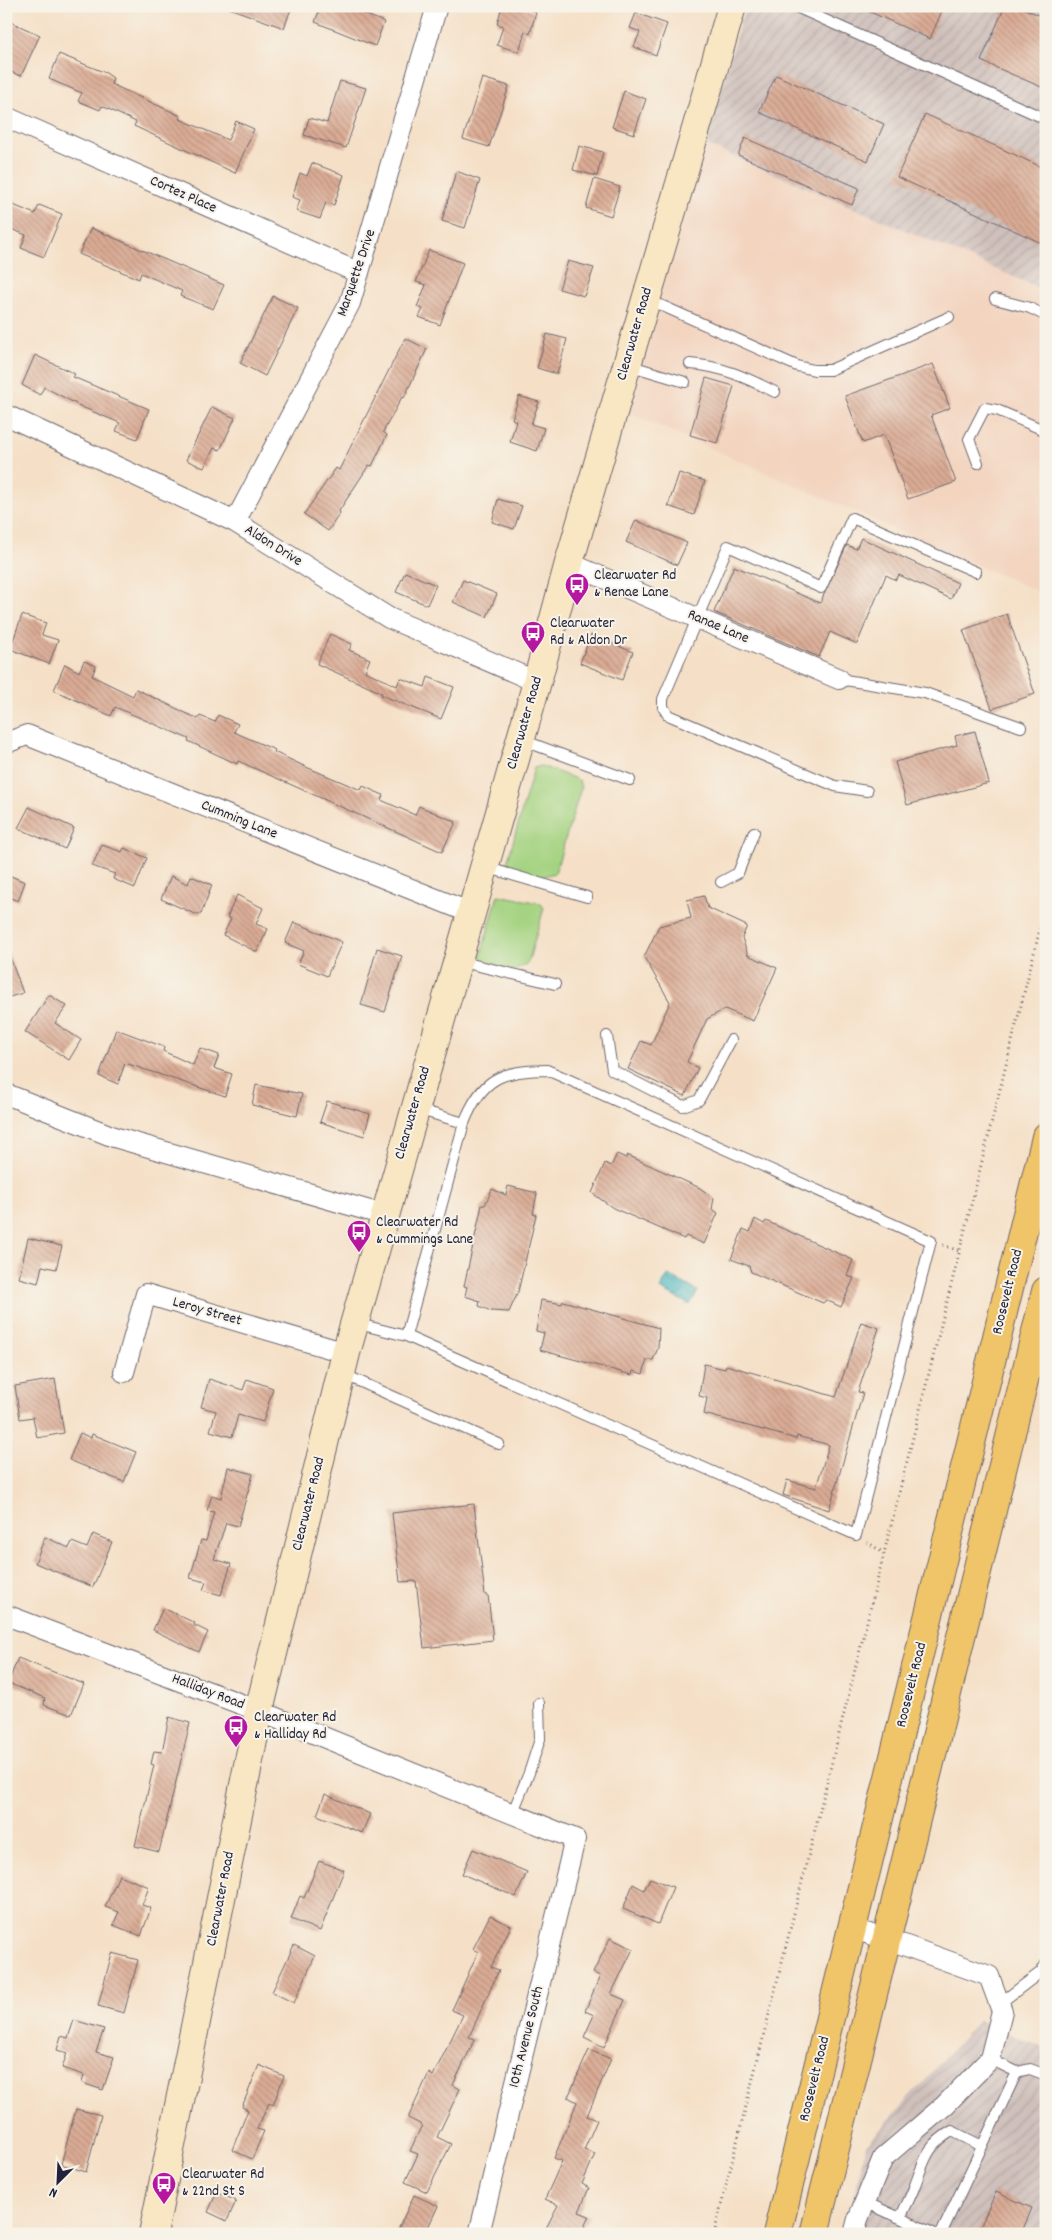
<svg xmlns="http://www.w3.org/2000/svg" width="1052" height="2240" font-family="Dekko,sans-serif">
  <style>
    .built { fill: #f3d4bf }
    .industrial { fill: url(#industrial-furrows) }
    .grass { fill: #a4d381; stroke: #637a5e }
    .water { fill: url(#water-waves); stroke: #356c7d }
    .building { fill: url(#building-back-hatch) }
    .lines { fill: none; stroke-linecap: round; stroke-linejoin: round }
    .lane-casing { stroke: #6c646c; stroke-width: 12 }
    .street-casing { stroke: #6c646c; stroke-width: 22 }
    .secondary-casing { stroke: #6c646c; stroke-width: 30 }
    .primary-casing { stroke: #6c646c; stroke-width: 30 }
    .path { stroke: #6c646c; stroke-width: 3; stroke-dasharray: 1 4; stroke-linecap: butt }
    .lane { stroke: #fff; stroke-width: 10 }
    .street { stroke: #fff; stroke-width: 20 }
    .secondary { stroke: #f9e7c3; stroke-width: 28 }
    .primary { stroke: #f0c469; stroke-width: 28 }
    .labels { text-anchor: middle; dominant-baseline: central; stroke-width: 4; stroke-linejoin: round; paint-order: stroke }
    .street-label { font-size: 15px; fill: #22223b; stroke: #f7f3e8 }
    .poi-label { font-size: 15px; fill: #22223b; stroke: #f7f3e8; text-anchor: start }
  </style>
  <defs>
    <pattern id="industrial-furrows" width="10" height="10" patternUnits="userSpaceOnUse" patternTransform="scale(1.25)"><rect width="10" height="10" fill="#cfc0bb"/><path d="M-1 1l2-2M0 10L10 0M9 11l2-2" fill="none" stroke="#b1a5a2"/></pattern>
    <pattern id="water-waves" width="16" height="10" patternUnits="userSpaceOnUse" patternTransform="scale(1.25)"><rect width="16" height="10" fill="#48b7bf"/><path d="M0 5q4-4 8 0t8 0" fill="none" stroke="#3c949c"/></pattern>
    <pattern id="building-back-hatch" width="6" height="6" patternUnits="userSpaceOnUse" patternTransform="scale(1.25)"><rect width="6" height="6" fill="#dbac95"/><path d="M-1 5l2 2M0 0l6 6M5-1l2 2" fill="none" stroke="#b18c7b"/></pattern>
  </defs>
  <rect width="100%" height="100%" fill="#f7f3e8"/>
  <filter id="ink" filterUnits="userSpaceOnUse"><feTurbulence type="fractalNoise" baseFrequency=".02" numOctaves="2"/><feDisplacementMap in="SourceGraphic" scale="10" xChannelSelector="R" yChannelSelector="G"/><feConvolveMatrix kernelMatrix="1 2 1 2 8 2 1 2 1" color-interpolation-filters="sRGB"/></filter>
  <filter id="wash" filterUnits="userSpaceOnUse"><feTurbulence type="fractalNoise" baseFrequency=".0096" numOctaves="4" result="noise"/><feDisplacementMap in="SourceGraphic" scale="20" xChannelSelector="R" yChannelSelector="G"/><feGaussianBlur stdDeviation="1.12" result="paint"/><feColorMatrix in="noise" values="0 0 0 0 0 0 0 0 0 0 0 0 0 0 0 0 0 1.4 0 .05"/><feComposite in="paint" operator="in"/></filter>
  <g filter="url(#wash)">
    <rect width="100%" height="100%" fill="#f5e0c7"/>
    <path class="built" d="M705,144L1046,291V595L625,411Z"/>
    <path class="industrial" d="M745,6H1046V291L705,144Z
      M979,2020L1046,2049V2234H845L866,2145Z"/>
    <path class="grass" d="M541,766L579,780L581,788L555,873L537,878L511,869L507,863L534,768Z
      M498,895L540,903L544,908L528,963L512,971L482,961L480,958Z"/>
    <path class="water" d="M668,1275L698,1291L690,1305L660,1289Z"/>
    <g id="blocks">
      <path class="building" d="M230,6H292L284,28L229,8Z
        M321,6H344L384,22L375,46L315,22Z
        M502,6H518L536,12L530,34L525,31L519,52L497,45L503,26L497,24Z
        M857,6H944L930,39Z
        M1005,6H1018L1046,18V89L981,61Z
        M636,13L667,24L656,55L634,47L640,32L630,28Z
        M6,20L40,35L21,76L6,70Z
        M59,54L106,73L113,78L111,84L181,116L180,119L228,140L236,121L254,129L235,173L134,126L136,122L102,106L100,110L78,101L82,93L49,79Z
        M776,75L884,124L868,161L759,112Z
        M482,78L509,86L489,147L463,139Z
        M340,81L366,88L346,148L304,135L309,118L327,123Z
        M624,91L646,99L634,134L612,127Z
        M925,114L1046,169V245L897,177Z
        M745,138L859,188L852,205L738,155Z
        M579,146L603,152L597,176L573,170Z
        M312,163L344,175L334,205L326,202L320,219L296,211L300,200L292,197L300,173L307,176Z
        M456,171L480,180L465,228L442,221Z
        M594,179L620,187L611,216L586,208Z
        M6,202L35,214L39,205L62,214L44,257L21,248L26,235L6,227Z
        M91,228L224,285L213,309L180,296L182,291L141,273L139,279L79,254Z
        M429,250L463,263L440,325L419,317L423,309L417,307L426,285L416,282Z
        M568,261L594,268L584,296L559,289Z
        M273,296L298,308L265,376L240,363Z
        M547,334L567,339L557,374L537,368Z
        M405,338L427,349L404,398L402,397L383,432L387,435L372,466L369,465L339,511L340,513L328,531L304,514L336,468L339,470Z
        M35,355L75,374L73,377L149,409L137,439L116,431L120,423L84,408L44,387L40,395L22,385Z
        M933,364L950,408L931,415L956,482L908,499L884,435L863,443L845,396Z
        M706,378L734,386L717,443L690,435Z
        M519,396L539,402L531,424L544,428L537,451L510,442L516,421L512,419Z
        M212,407L235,418L220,450L214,448L204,468L186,460Z
        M679,473L705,481L694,515L668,506Z
        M498,499L522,506L514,529L492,522Z
        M636,520L687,543L677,565L626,542Z
        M861,538L958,583L951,599L899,575L896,580L886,575L857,644L830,632L819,657L714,612L734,566L820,603L847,545L856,549Z
        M405,572L436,585L427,605L396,592Z
        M463,580L497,594L487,617L453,602Z
        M1007,614L1035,694L992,709L963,630Z
        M22,615L46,623L42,635L58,640L49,664L10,649Z
        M330,634L352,644L349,650L370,659L365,671L397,686L400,678L425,687L428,677L454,687L441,719L381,695L382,693L317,664Z
        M591,635L633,652L622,680L580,663Z
        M84,661L96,666L92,676L133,696L136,689L198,719L200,716L215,722L218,715L238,724L234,732L275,750L274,752L306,767L361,790L363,786L383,795L381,800L415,815L419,806L456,822L442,852L238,761L237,764L188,741L189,739L115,707L111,716L54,690L65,664L79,672Z
        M975,731L989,783L907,805L895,762L957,745L955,736Z
        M29,807L74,828L65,849L18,828Z
        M102,845L122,852L124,848L147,858L135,888L113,879L115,874L92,866Z
        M6,874L25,882L18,901L6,896Z
        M171,876L188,884L191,876L212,885L201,914H195L161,899Z
        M237,895L263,908L256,924L268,929L257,952L223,935L231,919L227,917Z
        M704,896L708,908L747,926L742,938L748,955L777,968L753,1021L725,1009L707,1019L687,1062L698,1068L685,1096L628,1069L641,1041L651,1045L670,1002L644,957L659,926L691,918L687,900Z
        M294,922L342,942L327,976L298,964L304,951L285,943Z
        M377,948L402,956L385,1012L361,1005Z
        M6,952H8L23,993L6,998Z
        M49,995L67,1006L55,1023L81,1040L69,1060L25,1032Z
        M116,1029L164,1047L163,1051L193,1065L200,1048L219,1055L214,1068L232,1074L225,1096L125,1063L118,1084L99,1076Z
        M256,1085L302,1094L297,1116L252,1105Z
        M327,1101L370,1114L364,1136L320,1122Z
        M617,1154L626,1158L627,1155L700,1188L714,1198L712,1209L718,1213L704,1244L686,1236L684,1239L613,1208L592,1193L605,1163L611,1166Z
        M508,1186L537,1193L533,1214L536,1215L518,1292L509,1312L491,1311L479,1306L480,1301L465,1296L467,1287L464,1286L482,1205H485L492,1189L506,1195Z
        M755,1219L764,1224L766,1221L853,1260L847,1276L854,1278L841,1307L826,1300L823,1303L751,1272L749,1266L731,1259L743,1229L750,1232Z
        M28,1238L62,1246L56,1269L42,1266L38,1283L19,1278Z
        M541,1300L562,1304L563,1301L659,1328L658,1348L653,1360H647L643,1374L633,1371L632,1375L540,1350L544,1333L536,1331Z
        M861,1322L879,1328L858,1392L863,1393L829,1510L783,1495L787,1480L816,1488L829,1445L797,1436L796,1439L704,1414L707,1398L699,1396L704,1364L725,1369L726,1365L836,1397Z
        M55,1379L64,1433L37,1438L33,1417L20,1419L15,1386Z
        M209,1379L243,1390L247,1379L273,1388L263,1422L238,1415L232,1437L210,1431L216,1411L201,1407Z
        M80,1433L91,1438L92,1434L136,1452L124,1482L69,1460Z
        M228,1467L253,1474L238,1526L226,1523L214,1559L231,1564L221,1595L203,1590L206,1582L190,1578L201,1540L206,1541L214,1512L207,1511L212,1495L221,1498Z
        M474,1504L485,1595H488L493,1640L424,1648L416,1581L400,1582L392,1513Z
        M93,1534L112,1542L93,1587L35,1563L45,1537L69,1548L72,1542L87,1548Z
        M163,1608L195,1623L194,1625L208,1632L199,1652L153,1630Z
        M18,1658L84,1684L71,1715L44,1705L45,1698L8,1683Z
        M169,1717L190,1723L159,1852L135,1846L154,1765L151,1764L154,1751L162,1752Z
        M325,1794L370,1814L362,1833L317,1815Z
        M473,1849L527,1872L516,1897L462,1874Z
        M319,1861L344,1870L320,1931L291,1919L300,1896L304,1898Z
        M119,1875L149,1887L142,1905L151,1908L141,1936L113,1925L119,1912L105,1907Z
        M650,1878L673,1887L658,1924L623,1909L633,1884L644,1890Z
        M490,1915L511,1926L491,1967L499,1970L469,2037L475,2039L453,2085L460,2089L437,2137L451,2144L427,2192L405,2182L418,2154L410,2151L422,2125L408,2118L429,2073L433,2076L463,2015L452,2010L478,1952L473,1949Z
        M610,1938L633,1949L611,1994L625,2000L604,2047L584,2037L594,2015L585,2011L600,1976L593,1973Z
        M294,1945L315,1956L294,2003L272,1992Z
        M112,1953L138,1960L124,2013L98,2006Z
        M74,2020L104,2029L96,2052L114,2057L103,2090L82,2083L84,2075L62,2068L67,2053L57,2050L61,2036L68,2038Z
        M589,2050L611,2059L587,2116L597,2120L584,2150L595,2154L582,2184L589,2188L579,2212L589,2216L581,2234H543L558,2205L545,2199L562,2161L554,2158L577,2102L568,2097Z
        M259,2065L284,2076L273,2105L269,2103L257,2129L264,2131L252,2159L232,2150L248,2110L242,2107Z
        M76,2109L101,2115L86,2172L61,2164Z
        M217,2192L236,2201L227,2221L208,2212Z
        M996,2192L1032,2208L1021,2234H977Z
        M414,2195L438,2206L425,2234H396Z"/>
    </g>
  </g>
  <g filter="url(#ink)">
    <use href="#blocks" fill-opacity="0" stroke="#6c646c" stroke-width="1"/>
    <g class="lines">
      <defs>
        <path id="lane" d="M794,6L1046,119
          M647,299L797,366L814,370H830L949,317
          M995,299L1030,308L1046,316
          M690,364C722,366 747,378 775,392
          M628,365L685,382
          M978,463L969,439L985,408L997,410L1046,431
          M839,679L925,693L1021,727
          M522,740L630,780
          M867,791L835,786L668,715L663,707V699L728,546L821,588L852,518L976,572
          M485,867L587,897
          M721,882L738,873L754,832
          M458,961L555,984
          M607,1036L612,1070L683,1106L699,1100L731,1040
          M417,1109L464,1123
          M355,1323L406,1336L856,1535L931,1241L547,1070C500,1071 482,1078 464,1123L406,1336
          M343,1374L499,1444
          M512,1814L529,1773L540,1739L539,1703
          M999,2004L1041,1972L1046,1964
          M1017,2072L1030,2069L1046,2075
          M865,2202L935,2234
          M900,2218C905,2207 911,2197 915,2185C925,2160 926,2146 952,2131L982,2146
          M910,2234L914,2224
          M941,2234L1017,2072L990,2059
          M1046,2234V2233"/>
        <path id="street" d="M6,117L359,273
          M6,415L235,522L389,618L537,682
          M235,522L350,303L437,6
          M569,563L839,679
          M6,743L27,735L471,913
          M6,1094L114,1137L384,1215
          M124,1372L146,1294L346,1353
          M6,1615L259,1711L575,1839L479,2234
          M852,1929L887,1939L989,1976L1002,2011L990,2059L945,2105L883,2158L858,2219L854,2234"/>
        <path id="secondary" d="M153,2234L259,1711L346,1353L537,682L569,563L732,6"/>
        <path id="primary" d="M777,2234L1046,1137
          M814,2234L1046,1291"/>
      </defs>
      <use href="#lane" class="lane-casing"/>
      <use href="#street" class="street-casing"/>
      <use href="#secondary" class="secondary-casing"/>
      <use href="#primary" class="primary-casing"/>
      <path class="path" d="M943,1245L959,1251
        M867,1542L884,1553
        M714,2234L1046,905"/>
      <use href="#lane" class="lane"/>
      <use href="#street" class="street"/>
      <use href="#secondary" class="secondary"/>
      <use href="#primary" class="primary"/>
    </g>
  </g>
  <defs>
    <symbol id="bus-pin" viewBox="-11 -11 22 30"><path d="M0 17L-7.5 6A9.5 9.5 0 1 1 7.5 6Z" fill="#b5179e" stroke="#f7f3e8"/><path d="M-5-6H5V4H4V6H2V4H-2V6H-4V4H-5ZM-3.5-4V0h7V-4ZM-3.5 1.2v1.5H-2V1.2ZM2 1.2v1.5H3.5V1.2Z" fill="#fff"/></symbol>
  </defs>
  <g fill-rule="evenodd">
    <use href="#bus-pin" x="563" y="571" width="28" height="38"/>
    <use href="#bus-pin" x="519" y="619" width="28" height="38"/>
    <use href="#bus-pin" x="345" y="1218" width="28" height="38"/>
    <use href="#bus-pin" x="222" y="1713" width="28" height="38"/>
    <use href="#bus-pin" x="150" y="2170" width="28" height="38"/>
  </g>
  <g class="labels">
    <g class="street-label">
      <text transform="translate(183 195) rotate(24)">Cortez Place</text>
      <text transform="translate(357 273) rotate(-71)">Marquette Drive</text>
      <text transform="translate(635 334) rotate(-74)">Clearwater Road</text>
      <text transform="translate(273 546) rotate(32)">Aldon Drive</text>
      <text transform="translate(718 627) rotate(23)">Ranae Lane</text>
      <text transform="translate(525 723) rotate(-74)">Clearwater Road</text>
      <text transform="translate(239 820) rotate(22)">Cumming Lane</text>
      <text transform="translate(413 1113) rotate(-74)">Clearwater Road</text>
      <text transform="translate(1008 1292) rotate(-76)">Roosevelt Road</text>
      <text transform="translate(207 1312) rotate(16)">Leroy Street</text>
      <text transform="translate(309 1504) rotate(-76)">Clearwater Road</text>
      <text transform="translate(912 1685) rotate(-76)">Roosevelt Road</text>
      <text transform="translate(208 1692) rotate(21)">Halliday Road</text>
      <text transform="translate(221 1899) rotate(-79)">Clearwater Road</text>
      <text transform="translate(527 2037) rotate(-76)">10th Avenue South</text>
      <text transform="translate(815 2079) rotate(-76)">Roosevelt Road</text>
    </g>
    <g class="poi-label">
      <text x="594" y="576">Clearwater Rd<tspan x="594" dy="17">&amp; Renae Lane</tspan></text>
      <text x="550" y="624">Clearwater<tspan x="550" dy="17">Rd &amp; Aldon Dr</tspan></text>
      <text x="376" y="1223">Clearwater Rd<tspan x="376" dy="17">&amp; Cummings Lane</tspan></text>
      <text x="254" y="1718">Clearwater Rd<tspan x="254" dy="17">&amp; Halliday Rd</tspan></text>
      <text x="182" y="2175">Clearwater Rd<tspan x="182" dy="17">&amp; 22nd St S</tspan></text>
    </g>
  </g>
  <rect width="1052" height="2240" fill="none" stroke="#f7f3e8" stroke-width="25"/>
  <g transform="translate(58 2182) rotate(204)" stroke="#f7f3e8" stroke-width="4" paint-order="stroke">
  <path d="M0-4L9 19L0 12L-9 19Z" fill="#22223b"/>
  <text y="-8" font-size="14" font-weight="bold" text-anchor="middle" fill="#22223b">N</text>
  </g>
</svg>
